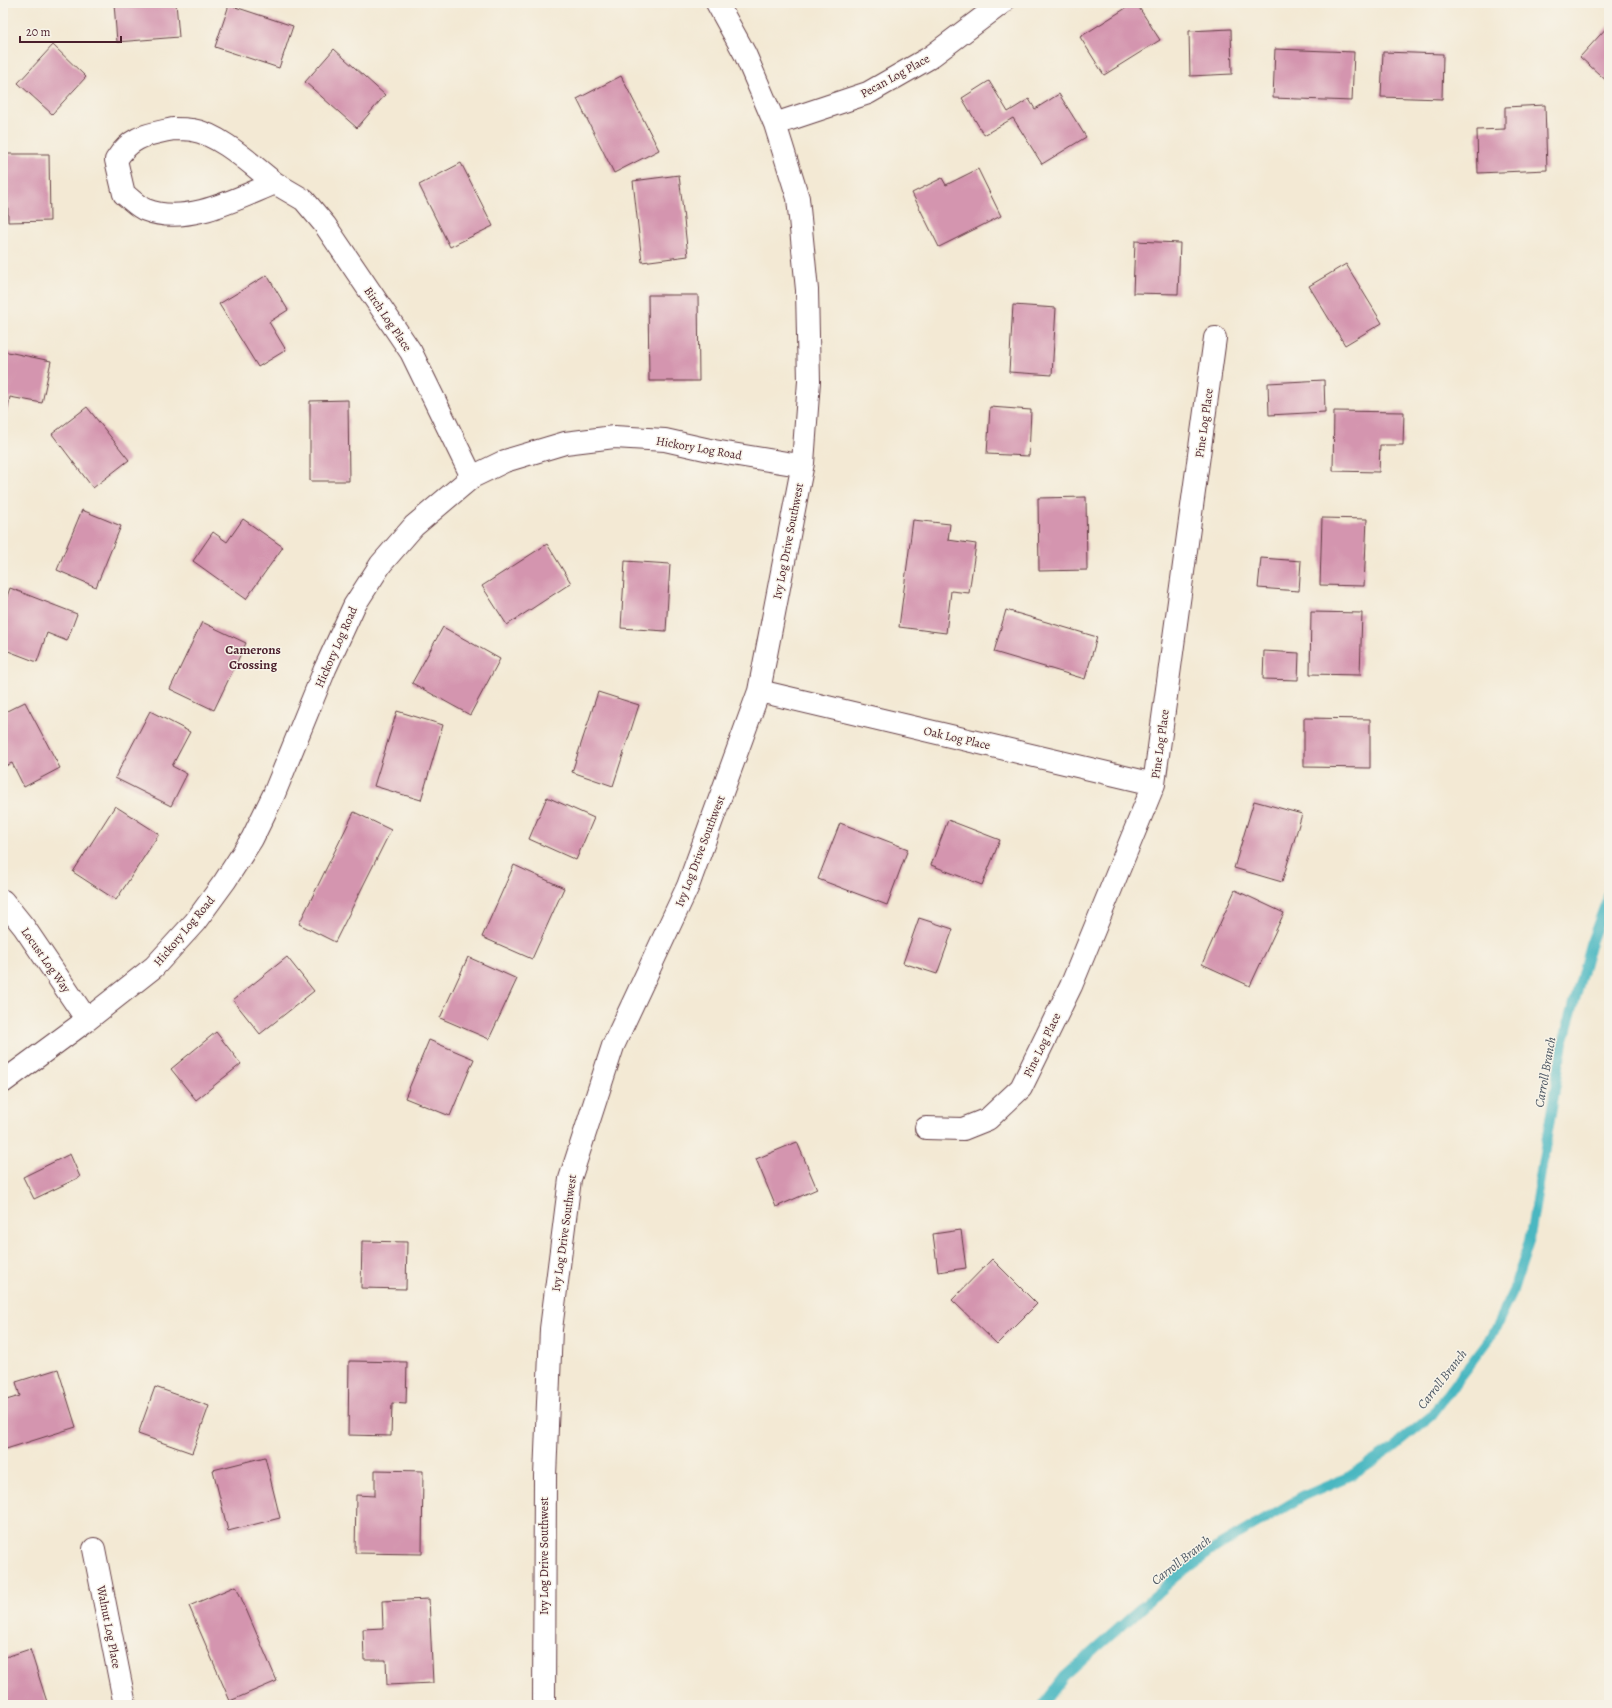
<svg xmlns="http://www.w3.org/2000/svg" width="1612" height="1708" font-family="Alegreya,serif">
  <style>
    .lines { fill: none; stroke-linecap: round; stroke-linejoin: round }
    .stream { stroke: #48b7c1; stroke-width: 10 }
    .building { fill: #d495af }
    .street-casing { stroke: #633d44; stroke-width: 24 }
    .street { stroke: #fff; stroke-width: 22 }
    .labels { text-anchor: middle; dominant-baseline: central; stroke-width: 3; stroke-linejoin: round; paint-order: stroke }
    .street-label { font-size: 12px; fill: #4a1f2b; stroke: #f7f3e8 }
    .neighbourhood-label { font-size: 13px; font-weight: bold; fill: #4a1f2b; stroke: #f7f3e8 }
    .water-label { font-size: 13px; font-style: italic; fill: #495460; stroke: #f7f3e8 }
  </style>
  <rect width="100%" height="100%" fill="#f7f3e8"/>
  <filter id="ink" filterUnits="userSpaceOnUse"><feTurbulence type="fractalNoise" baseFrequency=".025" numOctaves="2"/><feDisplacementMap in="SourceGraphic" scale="8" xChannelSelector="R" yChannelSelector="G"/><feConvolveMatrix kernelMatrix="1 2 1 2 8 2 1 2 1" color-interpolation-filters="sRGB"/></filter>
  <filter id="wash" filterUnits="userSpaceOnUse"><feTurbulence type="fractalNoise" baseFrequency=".012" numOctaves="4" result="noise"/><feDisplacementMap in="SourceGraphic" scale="16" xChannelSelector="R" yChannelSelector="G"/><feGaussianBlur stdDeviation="0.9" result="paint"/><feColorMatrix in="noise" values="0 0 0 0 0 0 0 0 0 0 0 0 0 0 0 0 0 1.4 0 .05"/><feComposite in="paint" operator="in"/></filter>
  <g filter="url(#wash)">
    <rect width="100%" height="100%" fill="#f3e9d4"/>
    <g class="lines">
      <path class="stream" d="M1043,1705L1064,1677L1176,1577L1217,1547L1304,1496L1350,1476L1391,1449L1431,1416L1491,1337L1513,1291L1529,1242L1563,1043L1590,945L1609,894"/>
    </g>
    <g id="blocks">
      <path class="building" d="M114,3H176L179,37L117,42Z
        M1134,3H1136L1160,40L1104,75L1080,37Z
        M229,5L293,26L279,68L215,47Z
        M1609,25V83L1580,57Z
        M1231,29L1232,74L1190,76L1189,31Z
        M53,45L86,77L52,114L18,83Z
        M334,49L385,95L357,128L305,82Z
        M1275,49L1354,52L1352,101L1273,98Z
        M1383,52L1443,54L1442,99L1381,97Z
        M621,76L659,150L614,173L577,99Z
        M989,81L1008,112L1029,99L1035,109L1059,94L1086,137L1042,164L1013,118L984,135L962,98Z
        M1545,105L1547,170L1478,173L1477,130L1505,129V107Z
        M7,154H49L50,221L8,222Z
        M461,163L493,226L450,247L419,185Z
        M978,169L1001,216L939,247L912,193L942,178L946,185Z
        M679,175L688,256L642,262L633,181Z
        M1135,241L1180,243L1178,294L1133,293Z
        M1346,264L1382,323L1345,345L1309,286Z
        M267,275L288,310L269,322L286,350L258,367L219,304Z
        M648,295H698L699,381H649Z
        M1013,305L1056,308L1052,375L1009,372Z
        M3,351L51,361L42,403L10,397L7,412L3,411Z
        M1324,380L1325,412L1269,415L1268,383Z
        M348,400L349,481H310V401Z
        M87,407L129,460L93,488L52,434Z
        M990,407L1031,410L1029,456L987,454Z
        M1334,411L1404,412L1403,445H1380L1379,472L1333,471Z
        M1086,497L1087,570L1039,571L1038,498Z
        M82,510L121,526L96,587L57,570Z
        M1322,518L1367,519L1364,586L1320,585Z
        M243,519L283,547L246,599L193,561L213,532L227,542Z
        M913,520L950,524L948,540L976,544L969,593L951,591L946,633L899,627Z
        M547,544L571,583L507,625L482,586Z
        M1261,558L1301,561L1299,591L1258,588Z
        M625,561L670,564L666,631L621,628Z
        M10,588L77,614L67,641L47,633L37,662L3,649V608Z
        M1006,610L1097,637L1085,679L994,652Z
        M1311,612L1362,613L1360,675L1310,674Z
        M202,622L246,643L214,710L170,689Z
        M443,627L500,659L470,715L412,683Z
        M1264,651L1299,653L1298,680L1263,679Z
        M598,692L639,705L613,786L572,772Z
        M25,702L60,768L24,787L12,763L3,767V713Z
        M150,711L190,732L172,766L187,774L171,806L115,778Z
        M397,711L443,725L421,800L374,786Z
        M1304,718L1370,719V768L1304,767Z
        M547,797L594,818L576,860L529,839Z
        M1254,801L1302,814L1282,882L1234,868Z
        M115,806L159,834L116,900L73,872Z
        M354,812L391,830L335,942L299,924Z
        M948,820L1000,840L982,885L931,865Z
        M840,823L908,849L887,905L818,879Z
        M514,865L564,888L532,959L482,937Z
        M1235,890L1284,913L1250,986L1202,964Z
        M919,918L953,929L937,974L903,963Z
        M287,957L314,991L260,1034L233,1000Z
        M468,957L517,979L489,1039L440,1018Z
        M216,1032L241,1064L196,1100L171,1069Z
        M429,1040L474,1059L450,1116L405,1098Z
        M797,1142L817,1189L776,1207L756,1159Z
        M70,1154L80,1177L34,1199L23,1177Z
        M961,1230L966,1268L938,1272L933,1234Z
        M362,1241L407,1242L406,1289L361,1288Z
        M992,1259L1037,1304L997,1344L952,1300Z
        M349,1361L407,1362L406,1404L392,1403L391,1436L348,1435Z
        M58,1369L76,1427L3,1450V1401L20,1396L16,1382Z
        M155,1387L209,1406L192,1453L138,1434Z
        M265,1457L280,1518L228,1531L213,1470Z
        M375,1470L423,1471L422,1554L355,1553L356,1495L375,1496Z
        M236,1586L277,1681L230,1701L189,1606Z
        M429,1599L433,1683L387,1685L386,1660H364L363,1629L383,1628L382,1601Z
        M30,1649L48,1705H3V1658Z"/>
    </g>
  </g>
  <g filter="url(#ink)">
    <use href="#blocks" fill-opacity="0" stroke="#633d44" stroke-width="1"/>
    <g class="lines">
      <defs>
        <path id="street" d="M775,124L868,93L929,58L1002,3
          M173,129C179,129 186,129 192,130C220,134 253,166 275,183C238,198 187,226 146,210C138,207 131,199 124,194L116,160C131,136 146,135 173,129Z
          M275,183L304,200L325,225L411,352L472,477
          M759,691L1154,784
          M3,901L24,927L87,1020
          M3,1082L87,1020L154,967L195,922L225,881L252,839L274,794L325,669L354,606L381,564L414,526L472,477L505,461L565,443L614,437L665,440L714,451L793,464L803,463
          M926,1128L963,1129L988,1119L1021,1088L1071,986L1154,784L1215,338
          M94,1549L125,1705
          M544,1705L545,1476L551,1329L570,1179L613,1046L688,886L759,691L803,463L809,381L807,290L798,198L775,124L745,54L717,3"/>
      </defs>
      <use href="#street" class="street-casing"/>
      <use href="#street" class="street"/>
    </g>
  </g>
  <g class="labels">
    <g class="street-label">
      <text transform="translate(895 76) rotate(-29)">Pecan Log Place</text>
      <text transform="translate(388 319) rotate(56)">Birch Log Place</text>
      <text transform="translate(1204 423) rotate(-82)">Pine Log Place</text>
      <text transform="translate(699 448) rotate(10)">Hickory Log Road</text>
      <text transform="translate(788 541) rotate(-79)">Ivy Log Drive Southwest</text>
      <text transform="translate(336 647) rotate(-66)">Hickory Log Road</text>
      <text transform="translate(957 738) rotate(13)">Oak Log Place</text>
      <text transform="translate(1160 744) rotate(-82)">Pine Log Place</text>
      <text transform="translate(700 851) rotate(-69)">Ivy Log Drive Southwest</text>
      <text transform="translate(184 931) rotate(-50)">Hickory Log Road</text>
      <text transform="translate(46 960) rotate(55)">Locust Log Way</text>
      <text transform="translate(1042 1045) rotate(-64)">Pine Log Place</text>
      <text transform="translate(564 1233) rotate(-82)">Ivy Log Drive Southwest</text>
      <text transform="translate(544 1556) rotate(-90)">Ivy Log Drive Southwest</text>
      <text transform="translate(109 1627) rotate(79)">Walnut Log Place</text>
    </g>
    <g class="neighbourhood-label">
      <text x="253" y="649">Camerons<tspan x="253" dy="15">Crossing</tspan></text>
    </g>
    <g class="water-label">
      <text transform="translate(1545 1072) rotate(-80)">Carroll Branch</text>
      <text transform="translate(1442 1379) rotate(-52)">Carroll Branch</text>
      <text transform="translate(1181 1560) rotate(-38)">Carroll Branch</text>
    </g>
  </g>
  <rect width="1612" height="1708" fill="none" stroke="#f7f3e8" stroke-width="16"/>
  <path d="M20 36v6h101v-6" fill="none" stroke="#4a1f2b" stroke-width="2"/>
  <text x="26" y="36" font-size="12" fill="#4a1f2b" stroke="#f7f3e8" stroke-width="3" paint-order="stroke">20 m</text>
</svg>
